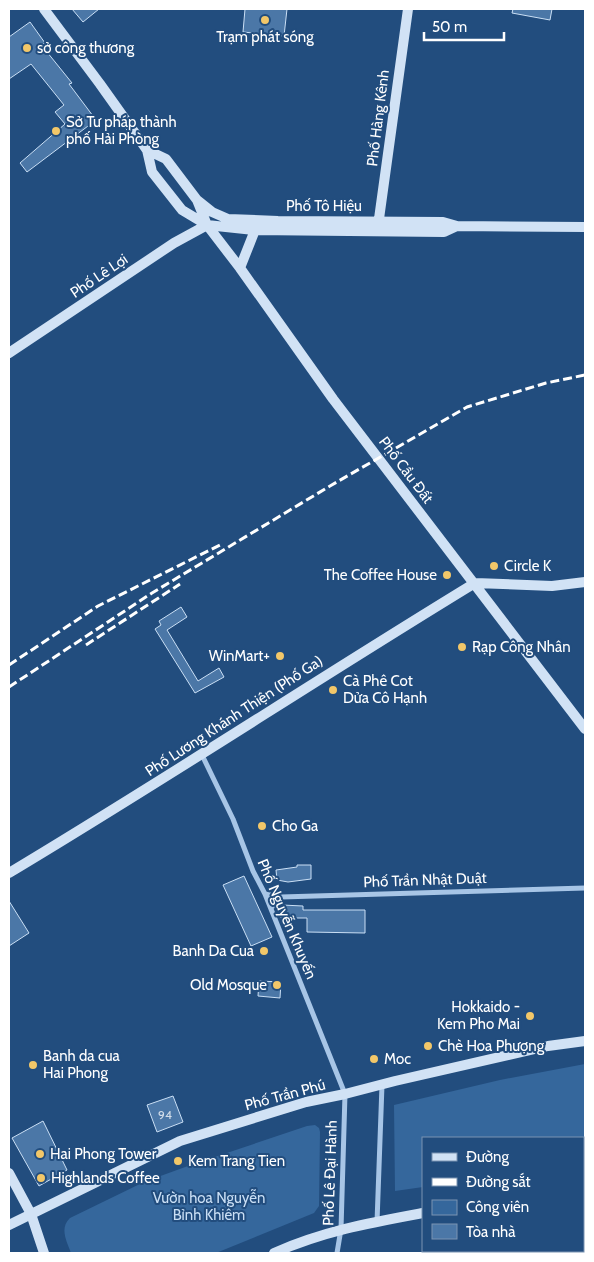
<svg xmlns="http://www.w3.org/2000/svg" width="594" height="1262" font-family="Cabin,sans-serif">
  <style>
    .green { fill: #35679c }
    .building { fill: #4b77a7; stroke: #cadff5 }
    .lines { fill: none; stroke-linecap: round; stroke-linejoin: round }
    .street { stroke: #a7c5e6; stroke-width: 5 }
    .secondary { stroke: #d1e2f5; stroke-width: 10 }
    .rail { stroke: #fff; stroke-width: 3; stroke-dasharray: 9 4; stroke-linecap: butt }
    .poi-dot { fill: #f2c769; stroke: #224d7e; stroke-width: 2 }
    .labels { text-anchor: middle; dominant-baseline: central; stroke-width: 4; stroke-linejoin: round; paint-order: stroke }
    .number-label { font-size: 12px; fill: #d2dde9 }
    .poi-label { font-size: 15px; fill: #fff; stroke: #224d7e; text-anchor: start }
    .street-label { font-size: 15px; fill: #fff; stroke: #224d7e }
    .park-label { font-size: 15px; fill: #cadff5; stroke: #224d7e }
  </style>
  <rect width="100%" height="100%" fill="#224d7e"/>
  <path class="green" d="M585,1064V1160H583V1138H423V1187L395,1191L394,1105L500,1080Z
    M315,1125L319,1128L320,1132L319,1206L314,1213L216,1253H71C67,1242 59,1228 70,1218L144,1182L188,1166L307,1126Z"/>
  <path class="building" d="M72,9H99L83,22Z
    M245,9H287L284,36L243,32Z
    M513,9H552L550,20L512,13Z
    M30,22L45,43L43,44L47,52L72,83L69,84L96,120L27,172L20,163L65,124L55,112L64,105L31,64L9,79V37Z
    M181,607L187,617L167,630L198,681L219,668L224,677L195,693L155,629L161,625L159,621Z
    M297,865H311V879L288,882L277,880L276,870L297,867Z
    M244,876L272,937L251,946L223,885Z
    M9,901L29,933L9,946Z
    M282,905L303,906V910H365V933L307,932V918H281Z
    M259,981L281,982L280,998L258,996Z
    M173,1096L183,1122L157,1132L147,1105Z
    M43,1121L67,1170L39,1186L12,1138Z"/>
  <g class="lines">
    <path class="street" d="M202,755L233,819L253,871L265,894L345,1094L341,1229L337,1253
      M265,894L281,897
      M271,908L281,897L585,888
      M377,1222L382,1085"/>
    <path class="secondary" d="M44,9L100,84L147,150L152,172L182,210L207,225L254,230L444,232L457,226
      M147,150L166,159L197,200L207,225L240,268L333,399L585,729
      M197,200L212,212L228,219L278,221L443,222L457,226L585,227
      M378,226L408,9
      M240,268L257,225
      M9,353L174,243L207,225
      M475,583L552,586L585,582
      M9,873C166,779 319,678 475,583
      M9,1173L31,1214L44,1253
      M583,1184L585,1183
      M9,1225L180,1141L306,1102L345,1094L395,1081L548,1046L585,1041
      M274,1253C324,1231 369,1223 423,1213"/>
    <path class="rail" d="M86,645L180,584
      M9,665L98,606L222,544
      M9,687L152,593L330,486L467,407L546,383L585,375"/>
  </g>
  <g class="poi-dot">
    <circle cx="265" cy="20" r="5"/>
    <circle cx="27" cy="48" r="5"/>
    <circle cx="56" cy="131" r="5"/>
    <circle cx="494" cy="566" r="5"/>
    <circle cx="447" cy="575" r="5"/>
    <circle cx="462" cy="647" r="5"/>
    <circle cx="280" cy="656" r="5"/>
    <circle cx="333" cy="690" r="5"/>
    <circle cx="262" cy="826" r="5"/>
    <circle cx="264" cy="951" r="5"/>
    <circle cx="277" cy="985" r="5"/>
    <circle cx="530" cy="1016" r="5"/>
    <circle cx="428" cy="1046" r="5"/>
    <circle cx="374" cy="1059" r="5"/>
    <circle cx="33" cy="1065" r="5"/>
    <circle cx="40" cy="1154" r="5"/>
    <circle cx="178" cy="1161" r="5"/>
    <circle cx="41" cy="1178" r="5"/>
  </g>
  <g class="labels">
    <g class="number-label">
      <text x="165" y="1114">94</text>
    </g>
    <g class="poi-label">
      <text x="265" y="37" text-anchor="middle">Trạm phát sóng</text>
      <text x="37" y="48">sở công thương</text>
      <text x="66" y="122">Sở Tư pháp thành<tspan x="66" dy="17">phố Hải Phòng</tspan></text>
      <text x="504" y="566">Circle K</text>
      <text x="437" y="575" text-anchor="end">The Coffee House</text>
      <text x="472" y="647">Rạp Công Nhân</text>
      <text x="270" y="656" text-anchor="end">WinMart+</text>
      <text x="343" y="681">Cà Phê Cot<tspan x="343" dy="17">Dửa Cô Hạnh</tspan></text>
      <text x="272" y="826">Cho Ga</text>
      <text x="254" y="951" text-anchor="end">Banh Da Cua</text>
      <text x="267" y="985" text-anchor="end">Old Mosque</text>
      <text x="520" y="1007" text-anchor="end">Hokkaido -<tspan x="520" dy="17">Kem Pho Mai</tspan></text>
      <text x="438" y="1046">Chè Hoa Phượng</text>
      <text x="43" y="1056">Banh da cua<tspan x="43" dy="17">Hai Phong</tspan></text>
      <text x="384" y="1059">Moc</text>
      <text x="50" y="1154">Hai Phong Tower</text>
      <text x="188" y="1161">Kem Trang Tien</text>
      <text x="51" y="1178">Highlands Coffee</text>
    </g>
    <g class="street-label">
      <text transform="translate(378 118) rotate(-83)">Phố Hàng Kênh</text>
      <text x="324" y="206">Phố Tô Hiệu</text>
      <text transform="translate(99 276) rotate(-34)">Phố Lê Lợi</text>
      <text transform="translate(406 470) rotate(53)">Phố Cầu Đất</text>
      <text transform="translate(234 716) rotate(-33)">Phố Lương Khánh Thiện (Phố Ga)</text>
      <text transform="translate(425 880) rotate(-2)">Phố Trần Nhật Duật</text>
      <text transform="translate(287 919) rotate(67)">Phố Nguyễn Khuyến</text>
      <text transform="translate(285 1095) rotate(-15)">Phố Trần Phú</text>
      <text transform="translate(330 1173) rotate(-88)">Phố Lê Đại Hành</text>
    </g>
    <g class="park-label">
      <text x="209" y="1198">Vườn hoa Nguyễn<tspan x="209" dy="17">Bỉnh Khiêm</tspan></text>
    </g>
  </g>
  <rect width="594" height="1262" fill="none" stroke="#ffffff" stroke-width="20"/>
  <rect x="422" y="1137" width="162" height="115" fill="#224d7e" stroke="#7a94b2"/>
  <rect x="432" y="1153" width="25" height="8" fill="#d1e2f5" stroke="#7a94b2"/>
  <text x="466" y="1162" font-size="15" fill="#ffffff">Đường</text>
  <rect x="432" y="1178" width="25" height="8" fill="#ffffff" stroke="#7a94b2"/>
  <text x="466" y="1187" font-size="15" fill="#ffffff">Đường sắt</text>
  <rect x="432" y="1200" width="25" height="15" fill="#35679c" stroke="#7a94b2"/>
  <text x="466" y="1212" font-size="15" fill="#ffffff">Công viên</text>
  <rect x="432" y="1224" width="25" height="15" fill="#4b77a7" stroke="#7a94b2"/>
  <text x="466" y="1237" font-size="15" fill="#ffffff">Tòa nhà</text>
  <path d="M424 32v8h80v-8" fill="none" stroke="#ffffff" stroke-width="2.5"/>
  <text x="432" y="32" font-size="15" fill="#ffffff" stroke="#224d7e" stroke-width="4" paint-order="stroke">50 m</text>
</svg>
